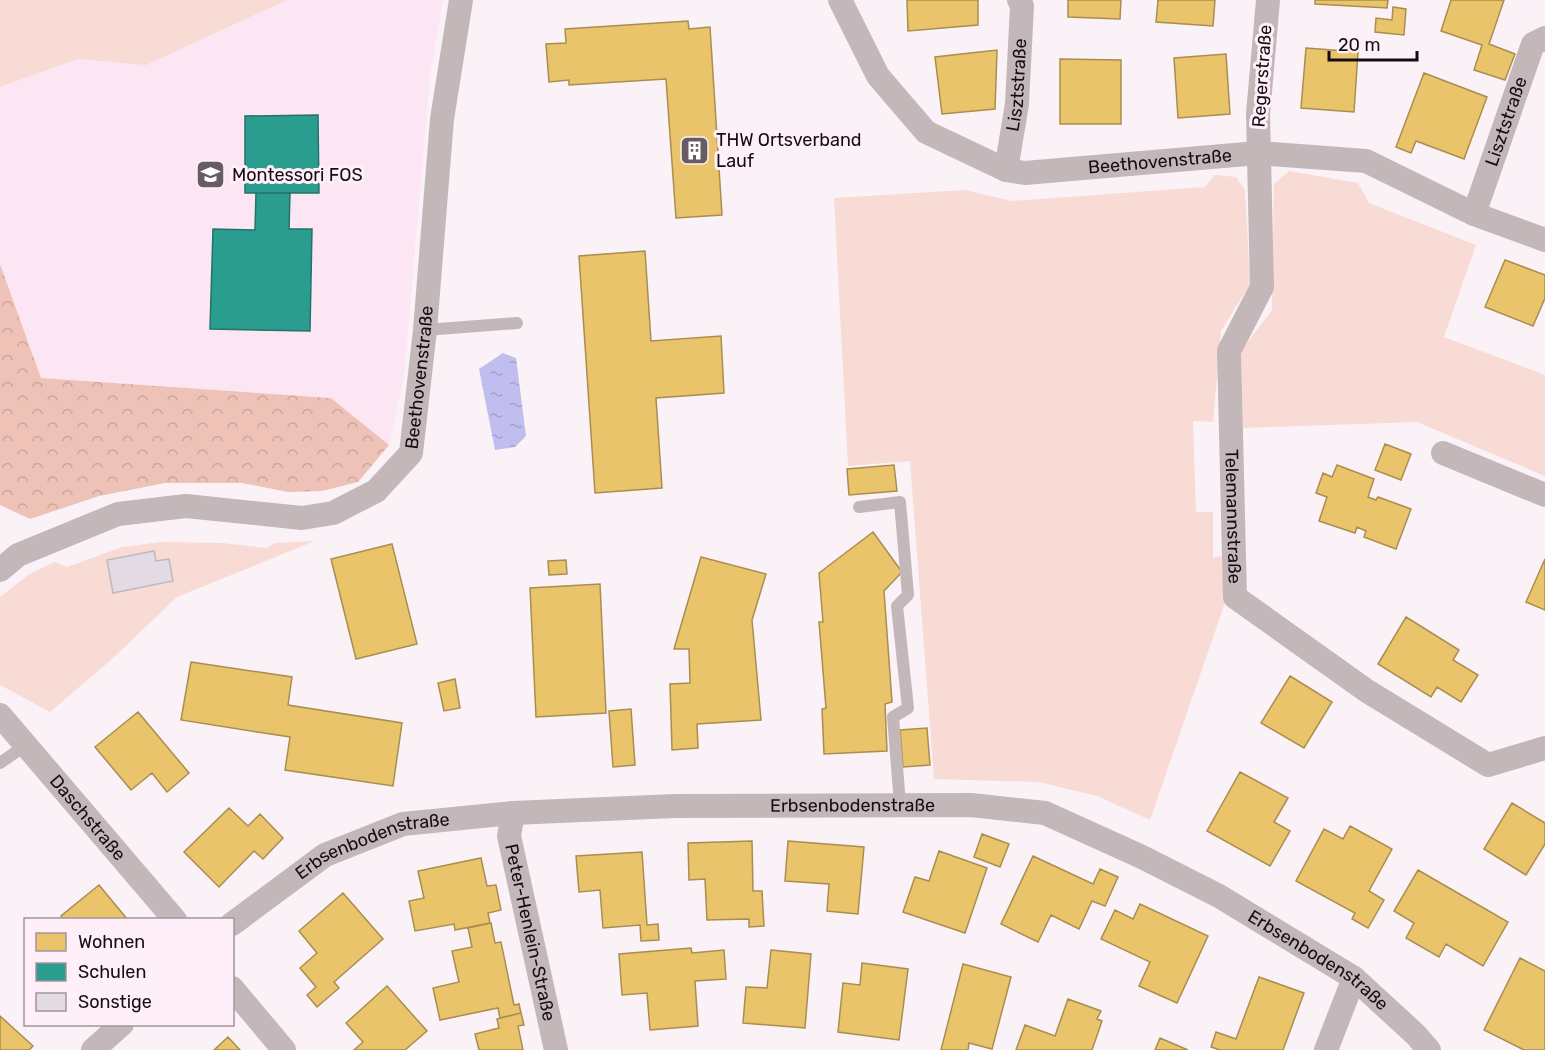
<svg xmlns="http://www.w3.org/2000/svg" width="1545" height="1050" font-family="Rubik,sans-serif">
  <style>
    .built { fill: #fce6f3 }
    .green { fill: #f8dbd4 }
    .forest { fill: url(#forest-crowns) }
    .water { fill: url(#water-ripples) }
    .homes { fill: #e9c46a; stroke: #aa8d50; stroke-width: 1.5 }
    .schools { fill: #2a9d8f; stroke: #25726a; stroke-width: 1.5 }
    .building { fill: #e2dbe3; stroke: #bfb8c0; stroke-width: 1.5 }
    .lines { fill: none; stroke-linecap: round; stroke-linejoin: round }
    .lane { stroke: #c4b7b9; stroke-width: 12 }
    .street { stroke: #c4b7b9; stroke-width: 24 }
    .labels { text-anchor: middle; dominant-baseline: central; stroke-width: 6; stroke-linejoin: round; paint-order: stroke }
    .street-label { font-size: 18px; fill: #180c13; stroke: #feeff8 }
    .poi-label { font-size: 18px; fill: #180c13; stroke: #feeff8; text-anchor: start }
  </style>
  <defs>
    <pattern id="forest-crowns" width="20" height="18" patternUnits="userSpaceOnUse" patternTransform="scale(1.5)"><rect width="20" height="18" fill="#eec2b6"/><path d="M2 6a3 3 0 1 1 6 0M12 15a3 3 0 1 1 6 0" fill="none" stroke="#cba69c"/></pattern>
    <pattern id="water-ripples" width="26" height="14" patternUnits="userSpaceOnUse" patternTransform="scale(1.5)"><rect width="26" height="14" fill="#c0beef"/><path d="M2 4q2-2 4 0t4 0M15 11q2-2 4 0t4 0" fill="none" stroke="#a4a2cc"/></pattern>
  </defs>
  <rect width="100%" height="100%" fill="#faf2f7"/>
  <path class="built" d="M287,0H443L430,76L404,376L389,445L331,398L41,378L0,264V87L78,59L147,64Z"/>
  <path class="green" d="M0,0H287L146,65L78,59L0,87Z
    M1289,171L1358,183L1369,203L1476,245L1444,337L1545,375V476L1417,422L1243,428L1241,351L1272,310L1274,184Z
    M1215,175L1236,177L1245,190L1250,284L1221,331L1213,422L1193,421L1196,512H1213V558L1225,555L1227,597L1150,820L1097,796L1039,782L934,779L910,461L848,466L834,198L965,190L1012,201L1205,187Z
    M315,541L177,597L112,659L50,712L0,685V597L28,575L54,562L67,567L122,547L161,542L223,543L267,548L275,543Z"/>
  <path class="forest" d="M0,264L41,378L331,398L389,445L358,482L322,491L288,492L242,483H165L99,496L30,519L0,505Z"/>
  <path class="water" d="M503,353L516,358L526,436L515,447L495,450L479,369Z"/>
  <path class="homes" d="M907,0H978V25L908,31Z
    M1068,0H1121L1120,19L1068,17Z
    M1158,0H1215L1213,26L1156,22Z
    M1315,0H1388L1387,8L1315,4Z
    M1451,0H1504L1489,44L1515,54L1505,80L1474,70L1482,45L1441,31Z
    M1393,7L1406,9L1404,35L1375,32L1376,18L1392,20Z
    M688,21L689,29L710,27L722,215L676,218L666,79L569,85V80L549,82L546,44L566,43L565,29Z
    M1306,48L1358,52L1354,112L1301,108Z
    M997,50L995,109L942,114L935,57Z
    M1226,54L1230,114L1178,118L1174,58Z
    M1060,59L1121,60V124H1060Z
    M1424,73L1487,97L1464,159L1416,141L1411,153L1396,147Z
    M645,251L651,341L721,336L724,393L656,398L662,488L595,493L579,256Z
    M1505,260L1545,275V298L1533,326L1485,307Z
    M1385,444L1411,454L1401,480L1375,470Z
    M894,465L897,491L849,495L847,469Z
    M1337,465L1374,479L1368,497L1376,500L1378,497L1411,509L1396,549L1364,537L1366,531L1357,527L1355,533L1319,521L1327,497L1316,493L1323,473L1332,477Z
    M873,532L902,572L884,591L892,702L885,704L887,751L824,754L822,709L826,708L819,622H823L819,573Z
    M392,544L417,644L356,659L331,559Z
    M701,557L766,574L752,620L761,720L697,724L698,748L672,750L670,684L690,683L689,649H674Z
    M1545,559V610L1526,602Z
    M566,560L567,574L549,575L548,561Z
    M600,584L606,713L536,717L530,588Z
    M1406,617L1459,650L1453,660L1478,675L1461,702L1437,687L1431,697L1378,664Z
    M191,662L292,677L288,705L402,723L393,786L285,770L290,737L181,720Z
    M1290,676L1332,702L1304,748L1261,723Z
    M455,679L460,708L444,711L438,683Z
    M631,709L635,765L613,767L609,711Z
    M138,712L189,773L167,792L152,773L131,790L95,747Z
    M927,728L930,765L903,767L900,730Z
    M1240,772L1288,798L1274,822L1290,831L1270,866L1207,831Z
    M1512,803L1545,823V844L1526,875L1484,849Z
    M229,808L248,826L260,814L283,838L263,859L254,851L219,887L184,852Z
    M1350,826L1392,849L1369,891L1384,900L1368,928L1352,919L1355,913L1296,881L1324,829L1343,839Z
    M982,834L1009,844L1000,867L974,857Z
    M752,841L753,891H762L764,926L749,927V919L707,920L705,879L689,880L688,843Z
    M788,841L864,847L858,914L827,911L829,884L785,881Z
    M939,851L987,868L965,933L903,912L915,877L929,881Z
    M642,852L647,925L658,924L659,940L641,941L640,925L603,928L600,890L579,892L576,856Z
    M1033,856L1093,884L1100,869L1118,877L1105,906L1092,901L1079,929L1051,915L1038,942L1001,924Z
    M481,858L487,886L496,885L501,910L488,913L490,923L455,930L454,924L415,931L409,901L424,898L418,871Z
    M1418,870L1508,922L1483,966L1446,944L1439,957L1406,938L1414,923L1394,911Z
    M99,885L128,920H64L61,916Z
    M343,893L383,939L334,982L339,988L317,1007L307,995L316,987L300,968L317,953L299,931Z
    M1140,904L1208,936L1177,1003L1139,986L1150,962L1101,939L1115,910L1133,919Z
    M491,923L495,943L501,942L514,1005L519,1004L521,1013L500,1018L498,1008L440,1020L433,988L459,982L452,951L472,947L468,928Z
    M691,948L692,953L724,950L726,979L695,981L698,1026L650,1030L647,993L622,995L619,954Z
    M771,950L811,954L805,1028L743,1023L746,987L767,988Z
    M1520,958L1545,971V1050H1524L1484,1030Z
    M862,963L908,969L899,1040L838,1032L843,983L860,985Z
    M963,964L1011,977L992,1049L969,1043L968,1050H941Z
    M1259,977L1304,993L1283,1050H1220L1211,1047L1216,1032L1236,1039Z
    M387,986L427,1031L405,1050H354L363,1042L346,1023Z
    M1068,999L1101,1011L1097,1019L1102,1021L1092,1050H1016L1025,1025L1055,1036Z
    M521,1013L524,1025L518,1026L523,1050H479L475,1034L499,1028L497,1019Z
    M0,1016L33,1046L29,1050H0Z
    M228,1037L240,1050H214Z
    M1160,1038L1188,1050H1155Z"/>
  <path class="schools" d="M318,115L319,193H245V116Z
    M256,193H290L289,229H312L310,331L210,329L213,229L255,230Z"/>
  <path class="building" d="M154,551L156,561L169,559L173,581L113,593L107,560Z"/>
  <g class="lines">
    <path class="lane" d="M425,330L517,323
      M859,507L900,502L908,595L897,606L908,708L893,717L900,804
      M0,763L26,745"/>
    <g class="street">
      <path id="s1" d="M840,0L878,76L926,132L1006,170L1025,173L1258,153L1366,161L1474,214L1545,240"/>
      <path id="s2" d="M1268,0L1258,114L1262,287L1229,351L1235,597L1367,691L1488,765L1545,748"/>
      <path id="s3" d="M1006,170L1017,104L1022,6L1019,0"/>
      <path id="s4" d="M1474,214L1533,44L1545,38"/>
      <path d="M1443,453L1545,495"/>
      <path id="s5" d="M0,570L18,555L118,514L186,506L302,518L333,513L376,491L411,453L425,330L442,119L461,0"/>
      <path id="s6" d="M0,715L175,920"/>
      <path id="s7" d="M513,813L509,836L556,1050"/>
      <path id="s8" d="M232,924L325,855L403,824L513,813L675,806L971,805L1045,813L1142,857L1219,896L1354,978L1416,1035L1429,1050"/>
      <path d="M232,988L284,1050"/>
      <path d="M93,1050L122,1024"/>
      <path d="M1326,1050L1354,978"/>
    </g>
  </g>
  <defs>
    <symbol id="building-square" viewBox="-11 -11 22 22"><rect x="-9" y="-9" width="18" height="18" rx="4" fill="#675c63" stroke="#feeff8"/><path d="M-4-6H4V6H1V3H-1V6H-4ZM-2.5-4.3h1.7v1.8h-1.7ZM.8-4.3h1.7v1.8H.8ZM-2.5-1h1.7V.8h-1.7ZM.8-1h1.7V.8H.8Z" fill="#fff"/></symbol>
    <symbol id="school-square" viewBox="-11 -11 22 22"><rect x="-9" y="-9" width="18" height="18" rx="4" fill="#675c63" stroke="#feeff8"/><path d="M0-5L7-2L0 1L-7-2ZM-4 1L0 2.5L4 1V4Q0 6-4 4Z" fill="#fff"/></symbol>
  </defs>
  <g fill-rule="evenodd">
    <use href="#building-square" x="678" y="134" width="33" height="33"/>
    <use href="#school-square" x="194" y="158" width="33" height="33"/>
  </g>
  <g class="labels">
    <g class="street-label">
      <text transform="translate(1262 76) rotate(-86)">Regerstraße</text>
      <text stroke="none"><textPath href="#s3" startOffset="86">Lisztstraße</textPath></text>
      <text stroke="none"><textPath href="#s4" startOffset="98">Lisztstraße</textPath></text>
      <text stroke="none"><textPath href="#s1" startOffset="402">Beethovenstraße</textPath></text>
      <text stroke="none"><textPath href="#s5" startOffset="524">Beethovenstraße</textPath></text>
      <text stroke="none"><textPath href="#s2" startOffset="525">Telemannstraße</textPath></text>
      <text stroke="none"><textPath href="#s8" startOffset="650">Erbsenbodenstraße</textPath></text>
      <text stroke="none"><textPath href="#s6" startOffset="135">Daschstraße</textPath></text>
      <text stroke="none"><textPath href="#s8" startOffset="164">Erbsenbodenstraße</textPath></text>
      <text stroke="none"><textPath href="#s7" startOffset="122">Peter-Henlein-Straße</textPath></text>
      <text stroke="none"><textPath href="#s8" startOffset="1154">Erbsenbodenstraße</textPath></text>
    </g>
    <g class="poi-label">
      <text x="716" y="140">THW Ortsverband<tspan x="716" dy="21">Lauf</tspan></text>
      <text x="232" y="175">Montessori FOS</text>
    </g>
  </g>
  <rect x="24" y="918" width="210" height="108" fill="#feeff8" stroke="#a2949c" stroke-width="1.5"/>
  <rect x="36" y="933" width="30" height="18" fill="#e9c46a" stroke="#a2949c" stroke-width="1.5"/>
  <text x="78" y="948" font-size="18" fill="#180c13">Wohnen</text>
  <rect x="36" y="963" width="30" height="18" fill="#2a9d8f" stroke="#a2949c" stroke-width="1.5"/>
  <text x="78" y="978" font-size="18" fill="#180c13">Schulen</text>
  <rect x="36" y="993" width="30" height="18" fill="#e2dbe3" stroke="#a2949c" stroke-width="1.5"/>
  <text x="78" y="1008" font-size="18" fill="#180c13">Sonstige</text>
  <path d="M1329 51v9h88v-9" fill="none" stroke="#180c13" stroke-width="3"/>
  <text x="1338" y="51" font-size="18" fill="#180c13" stroke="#feeff8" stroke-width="4.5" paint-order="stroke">20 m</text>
</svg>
